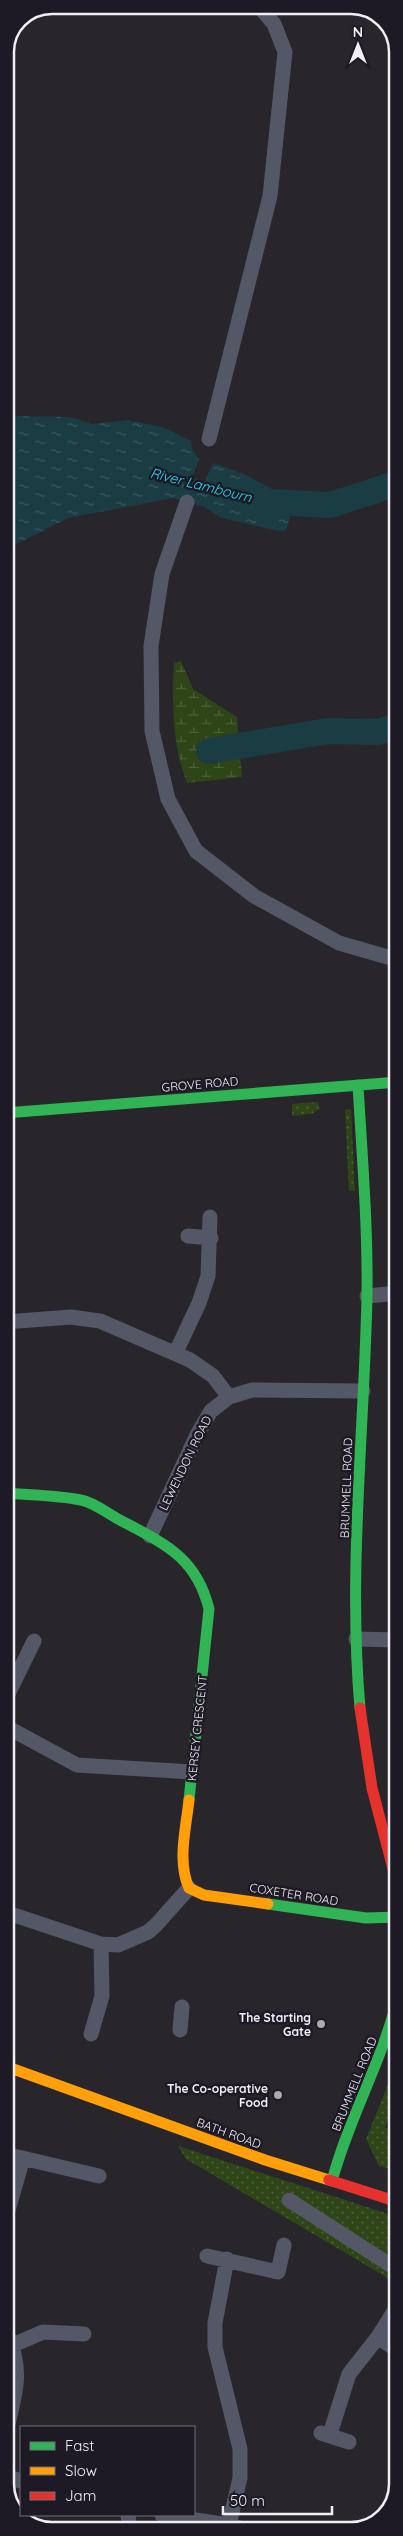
<svg xmlns="http://www.w3.org/2000/svg" width="403" height="2536" font-family="Quicksand,sans-serif">
  <style>
    .grass { fill: url(#grass-dots) }
    .wetland { fill: url(#wetland-marsh) }
    .water { fill: url(#water-ripples) }
    .lines { fill: none; stroke-linecap: round; stroke-linejoin: round }
    .river { stroke: #193d43; stroke-width: 26 }
    .street { stroke: #535766; stroke-width: 15 }
    .fast { stroke: #30b455; stroke-width: 11 }
    .slow { stroke: #ff9f0a; stroke-width: 11 }
    .jam { stroke: #e5322d; stroke-width: 11 }
    .poi-dot { fill: #aba8af; stroke: #1e1a25; stroke-width: 2 }
    .labels { text-anchor: middle; dominant-baseline: central; stroke-width: 5; stroke-linejoin: round; paint-order: stroke }
    .street-label { font-size: 12px; fill: #f1eef6; stroke: #1e1a25 }
    .poi-label { font-size: 12px; font-weight: bold; fill: #f1eef6; stroke: #1e1a25; text-anchor: end }
    .water-label { font-size: 14px; font-style: italic; fill: #1fe2fb; stroke: #1e1a25 }
    .rim { fill: none; stroke: #f1eef6; stroke-width: 2.5 }
  </style>
  <defs>
    <pattern id="grass-dots" width="8" height="8" patternUnits="userSpaceOnUse" patternTransform="scale(1.25)"><rect width="8" height="8" fill="#2e4517"/><path d="M2 2h.1M6 6h.1" fill="none" stroke="#4d6039" stroke-width="1.8" stroke-linecap="round"/></pattern>
    <pattern id="wetland-marsh" width="20" height="14" patternUnits="userSpaceOnUse" patternTransform="scale(1.25)"><rect width="20" height="14" fill="#2e4517"/><path d="M1 5h8M5 5V1M11 12h8M15 12V8" fill="none" stroke="#4d6039"/></pattern>
    <pattern id="water-ripples" width="26" height="14" patternUnits="userSpaceOnUse" patternTransform="scale(1.25)"><rect width="26" height="14" fill="#193d43"/><path d="M2 4q2-2 4 0t4 0M15 11q2-2 4 0t4 0" fill="none" stroke="#3b595f"/></pattern>
  </defs>
  <rect width="100%" height="100%" fill="#28262b"/>
  <path class="grass" d="M317,1102L320,1109L311,1114L292,1116V1104Z
    M351,1109L355,1191H349L345,1110Z
    M397,2062L398,2096L385,2128L398,2132V2171L379,2166L366,2139Z
    M178,2146L398,2217V2284L186,2159Z"/>
  <path class="wetland" d="M181,661L193,689L237,717L242,777L187,783C172,745 172,703 174,663Z"/>
  <path class="water" d="M18,416L70,417L92,424L128,420L165,428L191,441L193,451L199,459L192,478L205,481L213,463L244,474L281,494L292,510L286,530L279,531L222,518L204,507L173,498L68,518L5,550V420Z"/>
  <g class="lines">
    <path class="river" d="M251,497L270,502L330,505L398,483
      M209,751L328,731L377,732L398,726"/>
    <path class="street" d="M209,439L270,196L285,52L274,24L258,5
      M187,502L162,574L151,646L152,731L168,799L196,851L254,896L339,943L398,960
      M188,1236L211,1238
      M367,1296L398,1293
      M5,1322L71,1317L100,1321L190,1360L213,1376L229,1397L252,1390L363,1391
      M176,1352L199,1303L208,1276L210,1217
      M150,1536L198,1433L211,1411L229,1397
      M356,1639L398,1640
      M5,1700L34,1641
      M5,1726L77,1765L192,1772
      M5,1912L101,1944L118,1945L148,1932L156,1925L189,1888
      M180,2030L182,2007
      M91,2034L102,1996L101,1944
      M5,2154L99,2176
      M289,2200L398,2270
      M5,2221L23,2158
      M207,2256L278,2272L284,2245
      M227,2259L215,2323V2347L240,2449V2478L229,2525
      M5,2330C25,2369 15,2395 5,2436
      M378,2337L398,2351
      M13,2345L43,2332L84,2334
      M321,2433L349,2442
      M330,2434L349,2374L378,2337L398,2305
      M5,2476L21,2481
      M128,2515L129,2523L134,2531
      M162,2515L229,2525L251,2531"/>
    <path class="fast" d="M358,1085C362,1155 368,1226 367,1297C364,1433 348,1572 360,1708
      M5,1113L398,1082
      M5,1493C30,1495 57,1495 81,1500C93,1502 107,1513 118,1519C163,1543 196,1556 209,1609L189,1800
      M268,1904L366,1918L398,1917
      M332,2181C349,2117 383,2060 398,1996"/>
    <path class="slow" d="M189,1800C186,1829 177,1861 189,1888L204,1895L268,1904
      M5,2066L265,2160L329,2180"/>
    <path class="jam" d="M360,1708L372,1788L398,1888
      M329,2180L398,2202"/>
  </g>
  <g class="poi-dot">
    <circle cx="321" cy="2024" r="5"/>
    <circle cx="278" cy="2095" r="5"/>
  </g>
  <g class="labels">
    <g class="street-label">
      <text transform="translate(200 1084) rotate(-5)">GROVE ROAD</text>
      <text transform="translate(185 1463) rotate(-64)">LEWENDON ROAD</text>
      <text transform="translate(346 1488) rotate(-88)">BRUMMELL ROAD</text>
      <text transform="translate(197 1728) rotate(-84)">KERSEY CRESCENT</text>
      <text transform="translate(294 1894) rotate(9)">COXETER ROAD</text>
      <text transform="translate(354 2084) rotate(-68)">BRUMMELL ROAD</text>
      <text transform="translate(229 2133) rotate(20)">BATH ROAD</text>
    </g>
    <g class="poi-label">
      <text x="311" y="2017">The Starting<tspan x="311" dy="14">Gate</tspan></text>
      <text x="268" y="2088">The Co-operative<tspan x="268" dy="14">Food</tspan></text>
    </g>
    <g class="water-label">
      <text transform="translate(201 485) rotate(14)">River Lambourn</text>
    </g>
  </g>
  <path d="M0 0H403V2536H0ZM52 14H351A38 38 0 0 1 389 52V2484A38 38 0 0 1 351 2522H52A38 38 0 0 1 14 2484V52A38 38 0 0 1 52 14Z" fill="#1e1a25" fill-rule="evenodd"/>
  <path class="rim" d="M52 14H351A38 38 0 0 1 389 52V2484A38 38 0 0 1 351 2522H52A38 38 0 0 1 14 2484V52A38 38 0 0 1 52 14Z"/>
  <rect x="20" y="2426" width="175" height="90" fill="#1e1a25" stroke="#726f79"/>
  <rect x="30" y="2442" width="25" height="8" fill="#30b455" stroke="#726f79"/>
  <text x="65" y="2451" font-size="15" fill="#f1eef6">Fast</text>
  <rect x="30" y="2467" width="25" height="8" fill="#ff9f0a" stroke="#726f79"/>
  <text x="65" y="2476" font-size="15" fill="#f1eef6">Slow</text>
  <rect x="30" y="2492" width="25" height="8" fill="#e5322d" stroke="#726f79"/>
  <text x="65" y="2501" font-size="15" fill="#f1eef6">Jam</text>
  <g transform="translate(358 45)" stroke="#1e1a25" stroke-width="4" paint-order="stroke">
  <path d="M0-4L9 19L0 12L-9 19Z" fill="#f1eef6"/>
  <text y="-8" font-size="14" font-weight="bold" text-anchor="middle" fill="#f1eef6">N</text>
  </g>
  <path d="M223 2506v8h109v-8" fill="none" stroke="#f1eef6" stroke-width="2.5"/>
  <text x="230" y="2506" font-size="15" fill="#f1eef6" stroke="#1e1a25" stroke-width="4" paint-order="stroke">50 m</text>
</svg>
